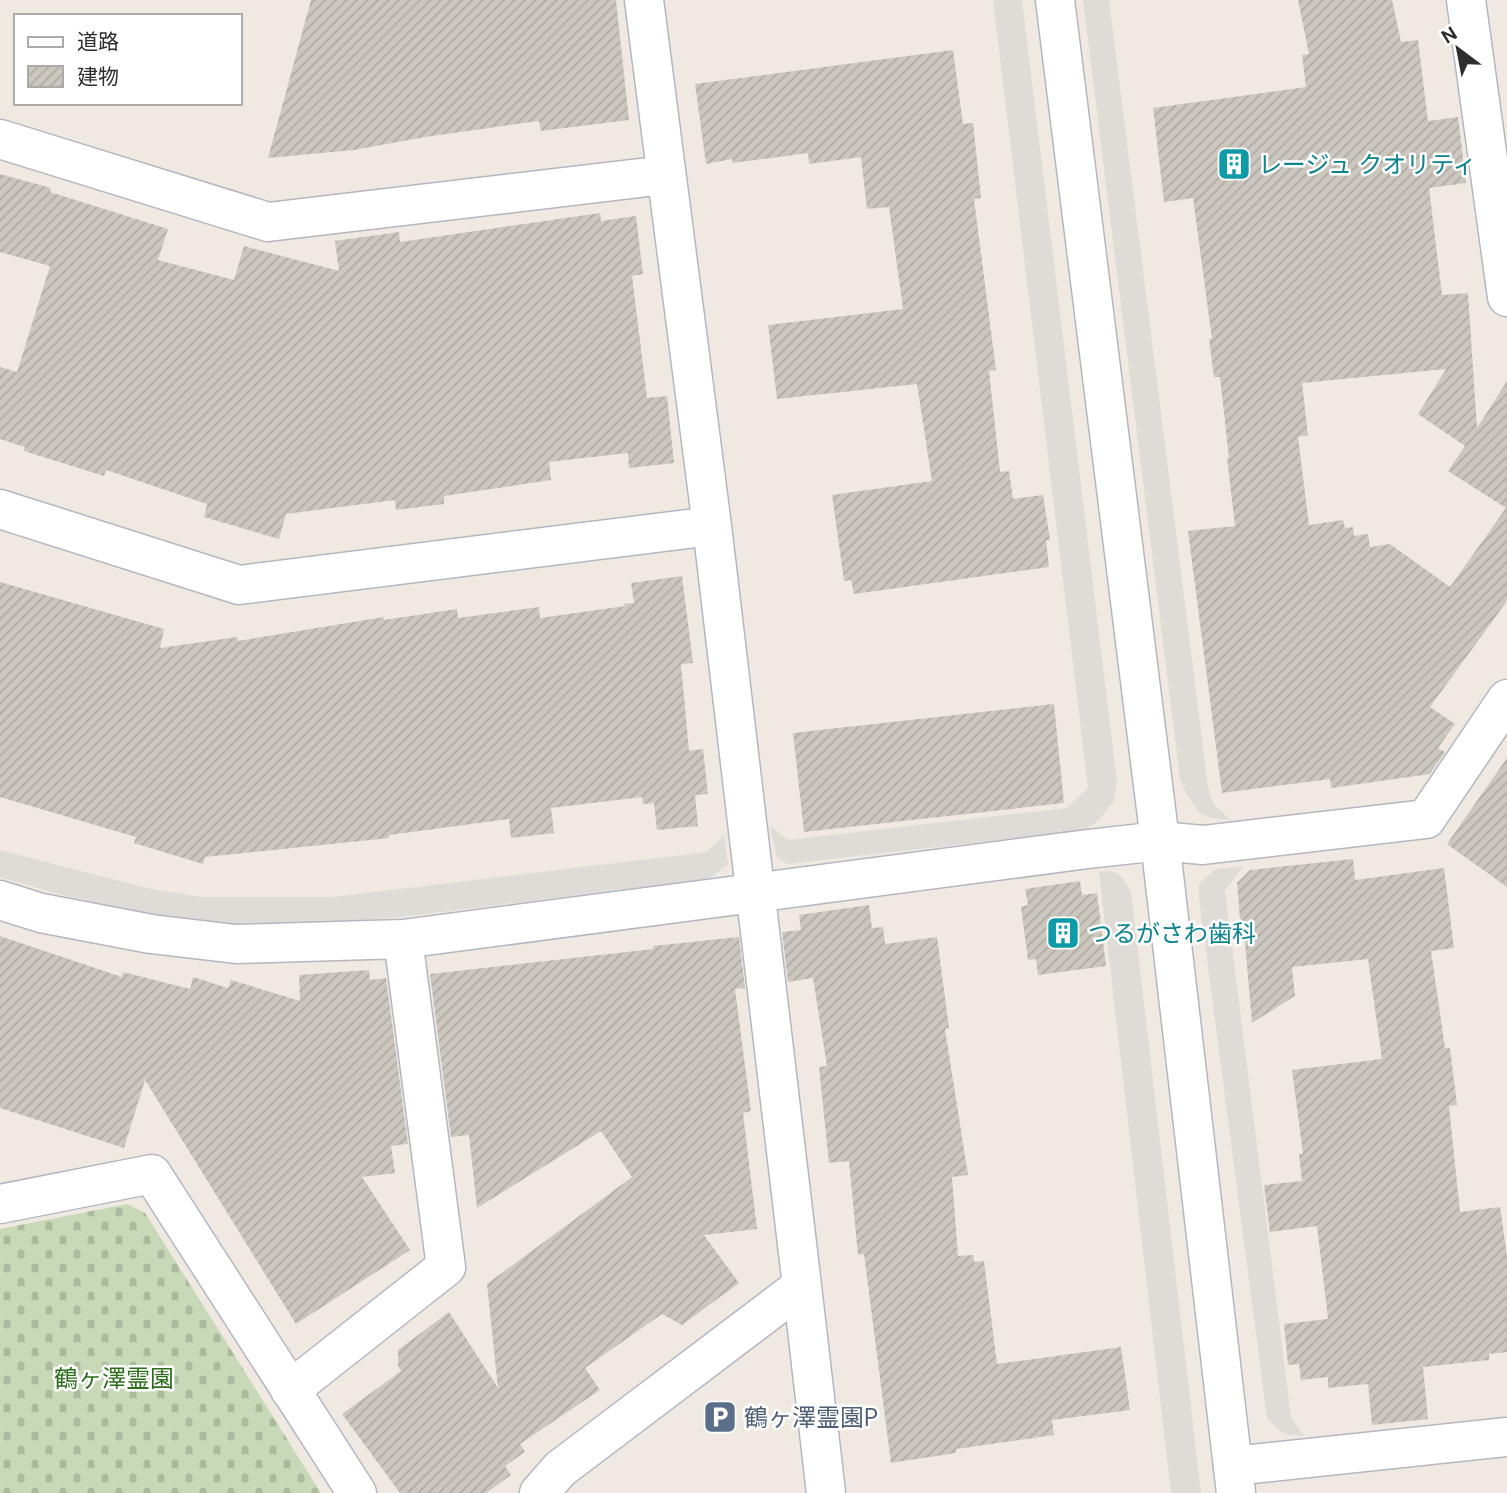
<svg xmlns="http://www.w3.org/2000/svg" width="1507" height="1493" font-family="'DM Sans','Noto Sans JP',sans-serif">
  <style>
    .cemetery { fill: url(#cemetery-stones) }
    .plaza { fill: #dfdcd8 }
    .building { fill: url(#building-hatch); fill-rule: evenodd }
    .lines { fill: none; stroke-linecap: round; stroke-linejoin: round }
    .minor-casing { stroke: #b4b7c1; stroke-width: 41 }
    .tertiary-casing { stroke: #b4b7c1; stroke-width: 41 }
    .minor { stroke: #fff; stroke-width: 38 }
    .tertiary { stroke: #fff; stroke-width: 38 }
    .labels { text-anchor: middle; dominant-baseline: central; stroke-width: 5; stroke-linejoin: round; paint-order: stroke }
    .culture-label { font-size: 24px; fill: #0d838f; stroke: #fff; text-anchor: start }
    .park-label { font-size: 24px; fill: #2c6e1b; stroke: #fff }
    .service-label { font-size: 24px; fill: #4e5e75; stroke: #fff; text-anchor: start }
  </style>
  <defs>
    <pattern id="cemetery-stones" width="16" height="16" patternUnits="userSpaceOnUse" patternTransform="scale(1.75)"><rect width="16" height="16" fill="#c8d9b8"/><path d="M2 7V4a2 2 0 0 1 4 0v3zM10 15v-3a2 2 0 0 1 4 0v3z" fill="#acbb9e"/></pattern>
    <pattern id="building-hatch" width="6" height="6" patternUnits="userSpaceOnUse" patternTransform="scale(1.75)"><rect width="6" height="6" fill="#cbc7bf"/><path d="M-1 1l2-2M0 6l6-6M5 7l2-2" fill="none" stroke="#afaba4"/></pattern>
  </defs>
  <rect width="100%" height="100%" fill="#efe9e1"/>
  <path class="cemetery" d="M127,1204L145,1213L321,1493H0V1229Z"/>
  <path class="plaza" d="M993,0H1022L1117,782L1114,801L1098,821L1085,830L787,864L777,857L770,826L788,840L1067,808L1088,788Z
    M1083,0H1109L1208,787L1214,805L1231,820L1210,818L1199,813L1185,791L1180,778Z
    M724,835L728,864L709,879L400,917L309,925L214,926L165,919L58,894L0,877V850L151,889L201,897H333L707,852Z
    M1244,866L1225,890L1291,1417L1304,1436L1288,1435L1280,1431L1267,1418L1199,898V884L1216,869Z
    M1107,871L1115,872L1121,876L1131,892L1201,1493H1171L1099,872Z"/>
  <path class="building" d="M311,0H616L629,120L541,131L539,121L425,137L354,150L268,158Z
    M1298,0H1392L1401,42L1418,40L1428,121L1458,117L1466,183L1429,188L1442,295L1468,293L1477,428L1507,381V601L1430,707L1455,724L1438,748L1445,752L1430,774L1331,788L1330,779L1222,793L1188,531L1235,526L1227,458H1229L1220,377H1214L1209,339H1212L1193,198L1164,202L1153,108L1306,87L1302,55L1309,54ZM1446,369L1418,414L1465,446L1448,471L1506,508L1450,587L1390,544L1370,547L1368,534L1354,536L1353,527L1345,528L1343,520L1309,525L1298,437L1308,435L1302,383Z
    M953,50L963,124L973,123L981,198L974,199L996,370L989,371L1000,472L1009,471L1013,499L1043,495L1050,540H1046L1049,567L854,594L851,580L844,581L832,495L932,481L917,384L777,399L768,325L903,309L889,207L867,209L861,157L809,164L808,153L733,163L732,159L706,164L695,84Z
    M0,174L51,188L50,192L168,229L158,260L234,280L244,246L339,271L335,241L399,232L400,242L600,213L601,221L636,216L643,274L632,276L647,398L667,396L674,463L629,468L628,453L549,462L551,480L444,496V504L396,510L395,500L286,514L279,539L204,517L207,504L106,470L104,476L24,451L25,447L0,439V367L17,372L50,266L0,252Z
    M682,576L693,663L681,664L689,751L703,749L708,794L695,795L698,826L657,830L654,803L643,804L642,797L551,808L554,833L511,838L509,819L389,835V838L205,857L203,864L134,843L136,837L0,797V582L164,629L160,648L237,637L238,641L384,617V620L457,609L458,618L539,607L540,618L625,606L624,604L634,603L631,583Z
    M1054,704L1064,803L804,832L793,733Z
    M1507,758V887L1447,844Z
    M1353,859L1355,880L1444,868L1454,948L1431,951L1445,1048H1450L1457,1105L1449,1106L1460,1212L1500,1207L1507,1256V1352L1489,1354V1360L1423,1367L1428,1419L1372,1425L1368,1384L1328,1388V1377L1301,1380L1299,1364L1288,1365L1284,1324L1328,1319L1317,1226L1270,1232L1264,1185L1302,1181L1299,1154H1303L1292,1070L1382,1059L1368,959L1292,967L1295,996L1252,1023L1244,931H1241L1237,883L1250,870Z
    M1080,881L1082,895L1097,893L1106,966L1038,975L1036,959L1028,960L1021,907L1028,905L1025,889Z
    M869,905L872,928L883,927L885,944L937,937L949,1028L945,1029L968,1175L952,1177L958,1256L973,1255L974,1262L984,1261L997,1364L1121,1347L1130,1410L1052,1420L1054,1435L956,1449V1453L891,1463L864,1254L858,1255L849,1161L829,1163L819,1067L827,1066L813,978L788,982L782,932L801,930L799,915Z
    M0,936L122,977L123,972L190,989L193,977L228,988L231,980L300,1001L299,975L369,970L370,980L386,978L408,1144L391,1146L395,1173L362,1177L410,1250L296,1324L145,1080L124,1148L0,1108Z
    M739,937L745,988L735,989L751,1111L743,1113L757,1229L704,1235L739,1283L682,1325L662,1314L585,1368L600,1390L520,1444L525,1452L505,1466L511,1475L486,1493H400L342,1414L401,1371L398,1366V1350L449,1312L498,1388L487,1284L632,1177L601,1131L477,1208L469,1135L451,1137L430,974L653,949V946Z"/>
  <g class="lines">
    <defs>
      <path id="minor" d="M1466,0L1507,297
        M0,139L268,222L665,175
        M0,509L239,585L712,526
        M0,900L41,913L151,934L236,944L403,939L1088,849L1160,841L1203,845L1426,819L1507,699
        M0,1204L152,1174L357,1493
        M802,1286L826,1493
        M290,1390L446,1267L403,939
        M1233,1466L1507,1437
        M539,1493L560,1469L802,1286L712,526L644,0"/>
      <path id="tertiary" d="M1055,0L1160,841L1236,1493"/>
    </defs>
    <use href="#minor" class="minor-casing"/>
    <use href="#tertiary" class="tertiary-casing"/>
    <use href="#minor" class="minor"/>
    <use href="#tertiary" class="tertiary"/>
  </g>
  <defs>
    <symbol id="building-square" viewBox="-11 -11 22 22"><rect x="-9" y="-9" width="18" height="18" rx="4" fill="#0f9aa8" stroke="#fff"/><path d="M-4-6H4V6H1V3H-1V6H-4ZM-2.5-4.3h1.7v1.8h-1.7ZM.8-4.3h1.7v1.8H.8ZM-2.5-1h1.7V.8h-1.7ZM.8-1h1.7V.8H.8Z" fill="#fff"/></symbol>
    <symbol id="parking-square" viewBox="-11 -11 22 22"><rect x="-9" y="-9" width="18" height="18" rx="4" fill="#5c6f8a" stroke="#fff"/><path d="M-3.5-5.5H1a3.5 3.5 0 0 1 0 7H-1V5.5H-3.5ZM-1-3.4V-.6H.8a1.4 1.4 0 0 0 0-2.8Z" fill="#fff"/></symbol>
  </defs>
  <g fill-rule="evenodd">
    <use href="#building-square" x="1215" y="145" width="38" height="38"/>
    <use href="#building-square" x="1044" y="914" width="38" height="38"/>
    <use href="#parking-square" x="701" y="1398" width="38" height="38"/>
  </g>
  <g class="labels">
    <g class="culture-label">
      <text x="1258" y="164">レージュ クオリティ</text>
      <text x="1088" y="933">つるがさわ歯科</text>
    </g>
    <g class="park-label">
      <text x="114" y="1378">鶴ヶ澤霊園</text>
    </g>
    <g class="service-label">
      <text x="744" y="1417">鶴ヶ澤霊園P</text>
    </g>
  </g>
  <rect x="14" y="14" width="228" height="91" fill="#ffffff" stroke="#ababab" stroke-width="2"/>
  <rect x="28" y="37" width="35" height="10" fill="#ffffff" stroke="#ababab" stroke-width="2"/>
  <text x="77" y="49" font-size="21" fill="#2e2e2e">道路</text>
  <rect x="28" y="66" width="35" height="21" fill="url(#building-hatch)" stroke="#ababab" stroke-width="2"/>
  <text x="77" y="84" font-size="21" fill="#2e2e2e">建物</text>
  <g transform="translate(1458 49) rotate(328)" stroke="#ffffff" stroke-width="5" paint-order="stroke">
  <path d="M0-5L12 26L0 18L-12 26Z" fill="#2e2e2e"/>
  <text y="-10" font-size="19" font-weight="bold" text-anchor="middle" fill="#2e2e2e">N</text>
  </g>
</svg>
